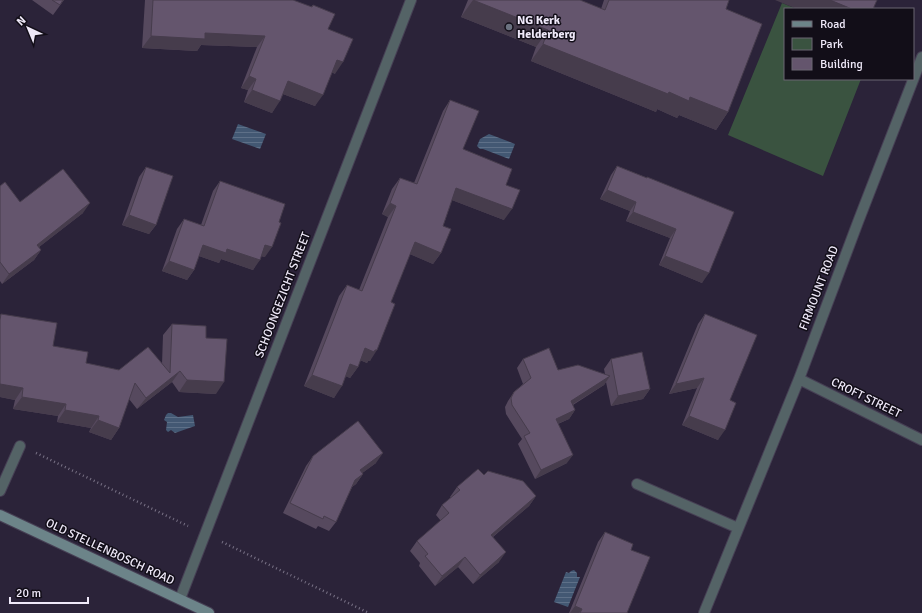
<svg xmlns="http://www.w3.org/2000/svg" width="922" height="613" font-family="Signika,sans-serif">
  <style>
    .park { fill: #3a5340 }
    .water { fill: url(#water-rules) }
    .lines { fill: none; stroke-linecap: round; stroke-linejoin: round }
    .street-casing { stroke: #463f54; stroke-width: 12 }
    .secondary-casing { stroke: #463f54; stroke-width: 12 }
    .path { stroke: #797286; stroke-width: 2.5; stroke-dasharray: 1 3; stroke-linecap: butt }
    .street { stroke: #546366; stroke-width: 10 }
    .secondary { stroke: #6c8489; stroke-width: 10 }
    .wall { fill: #56495e }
    .shaded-wall { fill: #463c4c }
    .building { fill: #64556d; stroke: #463c4c }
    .worship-dot { fill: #6b7280; stroke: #120e18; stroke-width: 1.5 }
    .labels { text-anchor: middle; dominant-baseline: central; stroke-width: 3; stroke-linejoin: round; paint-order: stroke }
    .poi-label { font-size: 12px; font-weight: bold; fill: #efe9f9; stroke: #120e18; text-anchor: start }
    .street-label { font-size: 12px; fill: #efe9f9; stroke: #120e18 }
  </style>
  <defs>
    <pattern id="water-rules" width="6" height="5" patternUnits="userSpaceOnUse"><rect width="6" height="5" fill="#435873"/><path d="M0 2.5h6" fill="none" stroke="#5e7088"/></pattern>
  </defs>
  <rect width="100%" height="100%" fill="#2b2339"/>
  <path class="park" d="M782,3L797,9H785V79H861L823,176L728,135Z"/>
  <path class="water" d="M238,124L266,134L260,149L232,139Z
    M489,134L515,144L509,159L483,149H480L477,146L480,139Z
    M168,413H171L178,417L193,415L195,426L175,433L171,430L168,432L166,430L167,422L164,420L166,415Z
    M574,570L577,573V577H580L568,607L554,602L566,572L569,573L571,571Z"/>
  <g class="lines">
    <defs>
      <path id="street" d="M799,379L922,440
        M637,484L738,528
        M0,491L20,446
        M180,599L411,0
        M704,613L799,379L858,222L922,57"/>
      <path id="secondary" d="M0,515L209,613"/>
    </defs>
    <use href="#street" class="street-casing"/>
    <use href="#secondary" class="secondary-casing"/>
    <path class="path" d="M36,453L188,526
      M222,542L369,613"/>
    <use href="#street" class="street"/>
    <use href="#secondary" class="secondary"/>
  </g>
  <path class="wall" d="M32,0H64L53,15Z
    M145,0H293L311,7L313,5L328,29L335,74L332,72L315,106L283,94L272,113L244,102L248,90L241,88L257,47L201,45L197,51L142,48Z
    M468,0H580L601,9L604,0H729L726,9L728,112L716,130L679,115L677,118L657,109L656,112L531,61L536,47L461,17Z
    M450,100L463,149L506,185L504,220L452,200L443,226L441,253L433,264L410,254L391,302L370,361H368L367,363L360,360L358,367L350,378L346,376L334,398L304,386L339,296L347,285L359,290L388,217L382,214L392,189L400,178L414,183L443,111Z
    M617,166L734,212L702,283L659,265L670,238L626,221L630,211L600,199L611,175Z
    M146,167L156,225L149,234L122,225L139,177Z
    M220,181L265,257L261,256L253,270L221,259L219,263L199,256L194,270L187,280L162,271L177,229L184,219L201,225L213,191Z
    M0,186L20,202L83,213L39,247L41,250L34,260L2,284L0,281Z
    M1,314L53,346L86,363L119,370L162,364L163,335L172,324L206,338L216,394L179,392L172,382L137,409L129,399L119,428L111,440L89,432L91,428L57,422L58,416L13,409L15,400L0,397V316Z
    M705,314L730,400L718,440L682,425L697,388L669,394L698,324Z
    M523,359L558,370L605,374L604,369L611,359L650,389L643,399L611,406L606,382L604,385L573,405L575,410L569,419L558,424L567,463L535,479L518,444L522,439L506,414L505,407L508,401L514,392L523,384L517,368Z
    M313,456L376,463L362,473L363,474L356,484L352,487L336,522L329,531L318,526L316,529L283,513L306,466Z
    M484,475L536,496L529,506L493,537L499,562L473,584L458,567L435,586L419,566L420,563L410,551L417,541L441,521L436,515L442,505L451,498L450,497L457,487Z
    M605,532L631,550L627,613H569L598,542Z"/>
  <path class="shaded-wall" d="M473,0L548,30L536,47L461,17Z
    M775,0H830L852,9H797Z
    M205,33L265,36L257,47L201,45L197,51L142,48L151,36Z
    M543,44L669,92L690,97L728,112L716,130L679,115L677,118L657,109L656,112L531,61Z
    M337,60L343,62L335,74L329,71Z
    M249,76L256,79L248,90L241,88Z
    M288,81L323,95L315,106L280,93Z
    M252,90L280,101L272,113L244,102Z
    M456,188L512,209L504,220L449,199Z
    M607,190L636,202L630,211L600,199Z
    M90,203L83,213L30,254L37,245Z
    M390,203L396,206L388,217L382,214Z
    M633,212L676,229L670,238L626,221Z
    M129,215L156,225L149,234L122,225Z
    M415,242L441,253L433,264L407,253Z
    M203,245L227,249L260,260L253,270L221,259L219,263L196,255Z
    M265,245L272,247L265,257L258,255Z
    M41,250L34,260L2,284L9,274Z
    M665,256L709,273L702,283L659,265Z
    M169,261L194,270L187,280L162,271Z
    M365,348L377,350L370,361H368L367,363L357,359Z
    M350,364L358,367L350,378L342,375Z
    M180,371L172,382L137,409L146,398Z
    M312,375L342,386L334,398L304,386Z
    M610,376L604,385L565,409L571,401Z
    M704,378L697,388L669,394L676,384Z
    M187,380L224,382L216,394L179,392Z
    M0,384L23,388L15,400L0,397Z
    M650,389L643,399L611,406L618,396Z
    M22,397L66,404L58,416L13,409Z
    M65,410L99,416L91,428L57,422Z
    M575,410L569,419L550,427L556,419Z
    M689,416L725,430L718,440L682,425Z
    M98,420L119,428L111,440L89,432Z
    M383,453L376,463L353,480L360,470Z
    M573,455L567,463L535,479L541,470Z
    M363,474L356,484L348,490L355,480Z
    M536,496L529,506L484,544L491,535Z
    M506,552L499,562L473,584L480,575Z
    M465,557L458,567L435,586L442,576Z
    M575,606L582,609L579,613H570Z"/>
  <path class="building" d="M52,0H63L60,5Z
    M153,0H293L312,7L313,5L335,14L328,29L353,39L343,62L337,60L323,95L288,81L280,101L252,90L256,79L249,76L265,36L205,33V39L151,36Z
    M473,0H580L605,10L609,0H729L726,9L762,24L728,112L690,97L689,101L669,92L668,94L543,44L548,30Z
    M830,0H877L873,9H852Z
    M450,100L479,111L463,149L512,169L506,185L520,190L512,209L456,188L443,226L451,229L441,253L415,242L391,302L395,304L377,350H375L374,352L365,348L358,367L350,364L342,386L312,375L347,285L362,291L396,206L390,203L400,178L417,184Z
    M617,166L647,178V177L734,212L709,273L665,256L676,229L633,212L636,202L607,190Z
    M146,167L173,176L156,225L129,215Z
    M63,169L90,203L37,245L41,250L9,274L0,262V186L5,182L20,202Z
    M220,181L285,204L279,222L281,223L272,247L265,245L260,260L227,249L226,253L203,245L194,270L169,261L184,219L204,226Z
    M1,314L57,323L53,346L88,352L86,363L119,370L148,347L170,373L172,324L206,326V338L227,339L224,382L187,380L180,371L146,398L135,383L119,428L98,420L99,416L65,410L66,404L22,397L23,388L0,384V320Z
    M705,314L757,335L730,400L736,403L725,430L689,416L704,378L676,384Z
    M549,348L558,370L578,365L610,376L571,401L575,410L556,419L573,455L541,470L524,436L530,433L512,405L511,398L514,392L531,378L523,359Z
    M642,352L650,389L618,396L611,359Z
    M358,421L383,453L360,470L363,474L355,480L336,522L324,516L323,519L290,503L313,456Z
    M478,469L484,475L488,471L523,481L536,496L491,535L506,552L480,575L465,557L442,576L425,556L428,554L417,541L449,513L442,505L460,490L457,487Z
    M605,532L633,544L631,550L650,557L627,613H580L582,609L575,606Z"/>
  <circle class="worship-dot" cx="509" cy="27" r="4"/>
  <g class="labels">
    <g class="poi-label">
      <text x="517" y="20">NG Kerk<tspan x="517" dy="14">Helderberg</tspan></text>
    </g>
    <g class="street-label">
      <text transform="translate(819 288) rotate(-69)">FIRMOUNT ROAD</text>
      <text transform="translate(283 295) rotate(-69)">SCHOONGEZICHT STREET</text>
      <text transform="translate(866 398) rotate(26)">CROFT STREET</text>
      <text transform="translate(110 552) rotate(25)">OLD STELLENBOSCH ROAD</text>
    </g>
  </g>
  <rect x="784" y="8" width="130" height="72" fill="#120e18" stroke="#6a6672"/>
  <rect x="792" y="21" width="20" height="6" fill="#6c8489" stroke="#6a6672"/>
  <text x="820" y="28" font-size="12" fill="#efe9f9">Road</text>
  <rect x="792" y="38" width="20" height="12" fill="#3a5340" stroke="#6a6672"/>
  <text x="820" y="48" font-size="12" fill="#efe9f9">Park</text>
  <rect x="792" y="58" width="20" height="12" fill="#64556d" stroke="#6a6672"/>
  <text x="820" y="68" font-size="12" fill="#efe9f9">Building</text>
  <g transform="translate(28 28) rotate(316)" stroke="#120e18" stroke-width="3" paint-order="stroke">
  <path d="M0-3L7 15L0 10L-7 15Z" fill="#efe9f9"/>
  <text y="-6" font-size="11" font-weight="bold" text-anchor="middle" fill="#efe9f9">N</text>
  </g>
  <path d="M10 597v6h78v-6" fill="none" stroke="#efe9f9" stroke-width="2"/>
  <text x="16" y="597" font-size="12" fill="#efe9f9" stroke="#120e18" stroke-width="3" paint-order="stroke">20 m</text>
</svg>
